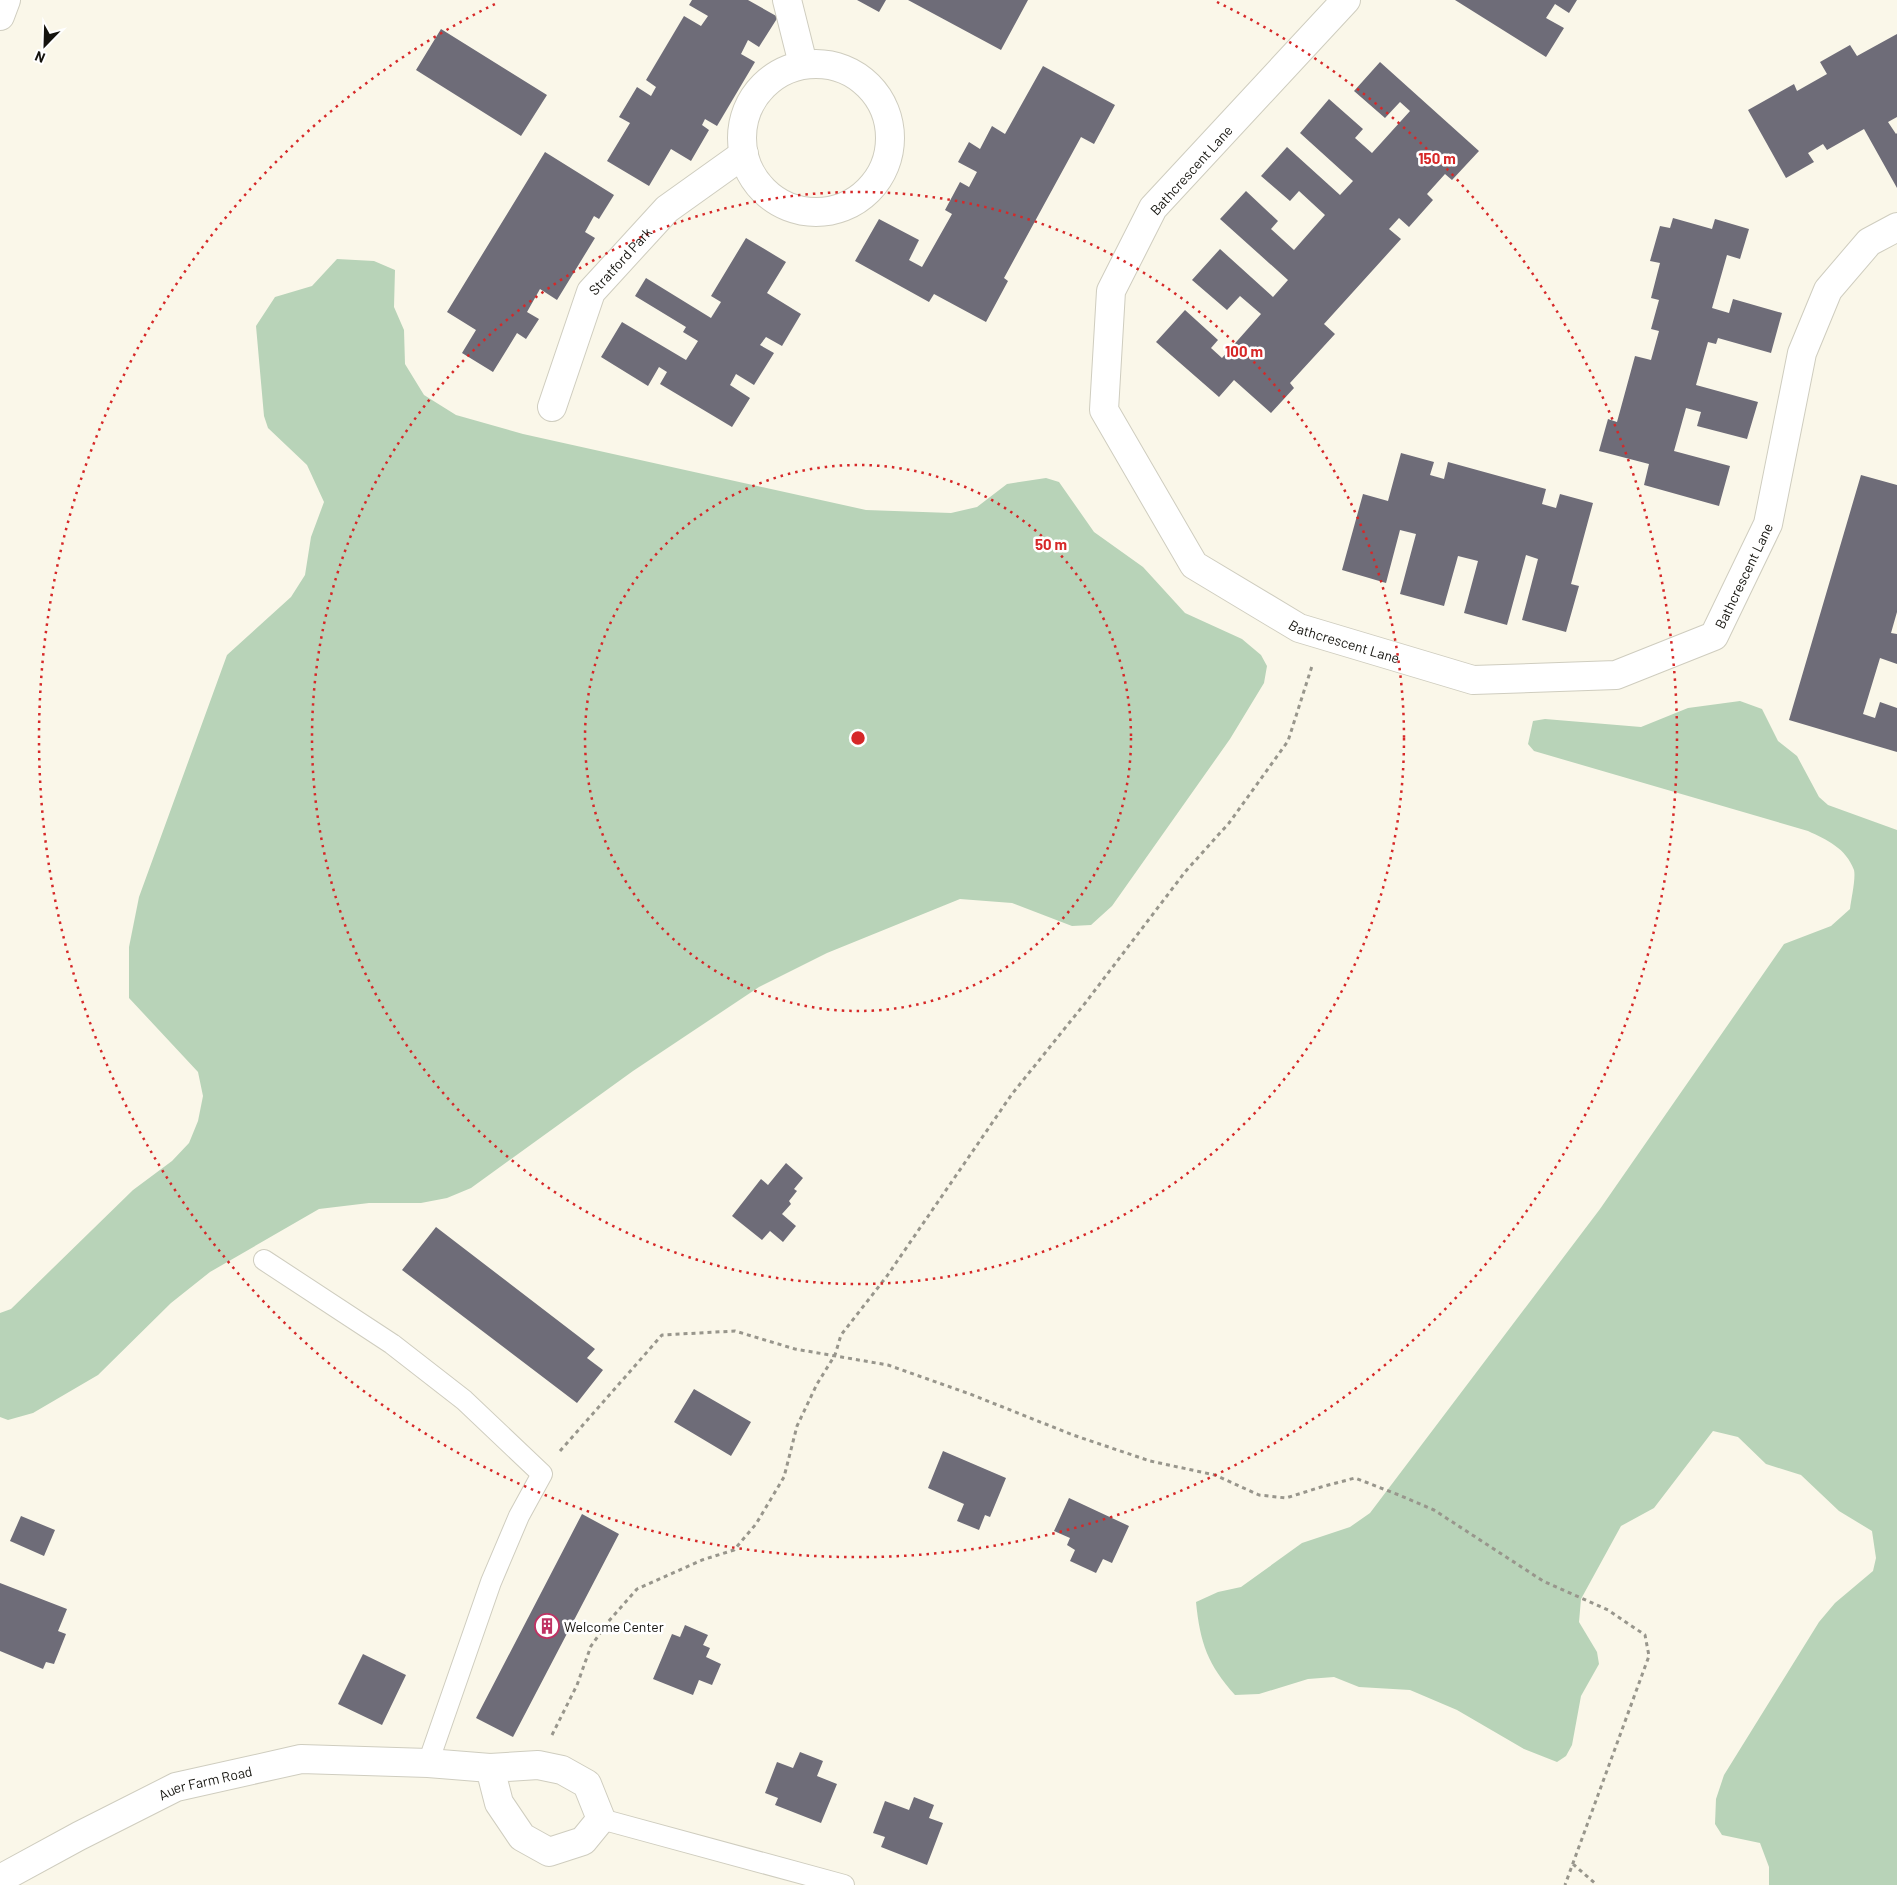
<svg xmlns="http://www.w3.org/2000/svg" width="1897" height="1885" font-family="Barlow,sans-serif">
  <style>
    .green { fill: #b8d3b8 }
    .building { fill: #6e6c78 }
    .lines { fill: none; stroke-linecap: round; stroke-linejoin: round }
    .service-casing { stroke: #cfcdbf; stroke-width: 22 }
    .minor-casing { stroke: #cfcdbf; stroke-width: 30 }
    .path { stroke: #98968c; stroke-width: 3; stroke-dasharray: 4 4; stroke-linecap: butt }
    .service { stroke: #fff; stroke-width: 20 }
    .minor { stroke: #fff; stroke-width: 28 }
    .ring { fill: none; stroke: #d62828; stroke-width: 2.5; stroke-dasharray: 2.5 5 }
    .labels { text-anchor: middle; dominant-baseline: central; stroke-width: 5; stroke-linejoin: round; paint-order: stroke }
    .street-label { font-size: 14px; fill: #14130e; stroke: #fff }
    .poi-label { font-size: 14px; fill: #14130e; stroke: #fff; text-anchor: start }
    .centre { fill: #d62828; stroke: #fff; stroke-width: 2.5 }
    .ring-label { font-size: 15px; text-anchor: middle; font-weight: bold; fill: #d62828; stroke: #fff; stroke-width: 5; stroke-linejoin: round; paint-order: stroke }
  </style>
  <rect width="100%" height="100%" fill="#faf7e9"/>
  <path class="green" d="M337,259L374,261L395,270L394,307L404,330L405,364L424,395L456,415L523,434L866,510L951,513L977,507L1007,484L1046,478L1059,482L1094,532L1143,567L1185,613L1242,639L1261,655L1267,666L1264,683L1230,739L1112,906L1091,925L1072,926L1012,903L960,899L827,953L759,987L633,1071L471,1188L447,1198L421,1203H369L319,1209L210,1272L171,1303L98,1375L33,1413L8,1420L0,1417V1313L11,1309L133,1190L172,1161L189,1143L198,1121L203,1096L198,1072L129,998V947L139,897L227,655L291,597L305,575L311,537L324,502L307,465L268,428L264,416L256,326L275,297L312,286Z
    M1740,701L1762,709L1778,741L1797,756L1819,797L1828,805L1897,830V1885H1769V1867L1760,1843L1722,1835L1715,1824L1716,1799L1724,1775L1819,1622L1835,1603L1873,1571L1876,1558L1872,1531L1839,1511L1801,1475L1766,1464L1738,1437L1713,1431L1654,1508L1621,1526L1581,1599L1579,1622L1597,1652L1599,1664L1581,1696L1572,1745L1566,1756L1557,1762L1524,1749L1457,1710L1410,1690L1359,1687L1334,1677L1308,1679L1259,1694L1235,1695C1208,1665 1200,1643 1196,1602L1218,1592L1241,1587L1302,1543L1350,1527L1370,1513L1600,1209L1784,944L1831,926L1850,909C1851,900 1856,878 1854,870C1846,848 1827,840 1808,831L1534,751L1528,744L1533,721L1545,719L1641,727L1688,708Z"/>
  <path class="building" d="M692,0H748L778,17L759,47L748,40L741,54L755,62L717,126L705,119L702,125L709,130L691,161L671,149L649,186L607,161L630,123L619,117L637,87L651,96L656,87L646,80L684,16L701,26L708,16L689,5Z
    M857,0H886L879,12Z
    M908,0H1028L1001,50Z
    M1455,0H1577L1569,13L1555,4L1546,18L1564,28L1546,57Z
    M441,29L547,95L521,136L416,70Z
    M1897,34V117L1888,122L1896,134L1897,133V188L1864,129L1827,150L1823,144L1808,153L1814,162L1786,178L1748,110L1794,84L1797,91L1827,74L1820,62L1850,45L1857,56Z
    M1380,62L1479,151L1452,180L1445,174L1427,194L1433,200L1409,227L1399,218L1389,229L1401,239L1324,324L1335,334L1290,383L1294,388L1271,413L1234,380L1219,397L1156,342L1185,310L1218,340L1211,348L1222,358L1261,314L1240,296L1227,310L1192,280L1220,249L1273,297L1288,280L1220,219L1246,191L1278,221L1271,229L1294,250L1325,215L1299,191L1290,201L1261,176L1287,147L1340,195L1353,181L1300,133L1329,99L1363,129L1355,138L1372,153L1410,111L1400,102L1385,118L1354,91Z
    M1043,66L1115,105L1094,144L1081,137L1004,278L1008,281L986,322L934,294L929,302L855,261L879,219L919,240L909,260L922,267L952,214L945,210L960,182L969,187L977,172L958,162L969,142L980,149L992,126L1005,134Z
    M545,152L614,195L599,219L594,216L585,232L595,238L557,300L540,289L527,312L539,319L526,339L517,333L493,372L462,353L476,330L447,312Z
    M1673,218L1712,229L1715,219L1749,229L1740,259L1727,255L1712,308L1729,313L1733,299L1782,313L1771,353L1718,338L1716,344L1708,342L1696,385L1758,402L1747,439L1697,426L1701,412L1686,408L1674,451L1730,466L1719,506L1644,485L1649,464L1599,451L1608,419L1617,422L1635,356L1651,360L1659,331L1651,329L1659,300L1651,298L1660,263L1650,261L1660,226L1670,228Z
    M746,238L786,262L767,293L801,314L782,346L766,337L760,345L774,353L754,385L736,374L730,385L750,398L732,427L660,384L667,372L659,367L648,386L601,357L622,322L686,360L698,341L683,332L686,327L635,296L646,278L711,318L721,302L711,296Z
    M1401,453L1434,462L1430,475L1444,479L1448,462L1546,489L1542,504L1556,508L1560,494L1593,503L1571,584L1579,586L1566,632L1522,620L1538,559L1526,555L1507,625L1464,613L1478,561L1458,556L1444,606L1400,594L1416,534L1400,530L1386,583L1342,570L1363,494L1388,501Z
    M1861,475L1897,485V612L1891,633L1897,634V664L1880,658L1863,714L1875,718L1880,702L1897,708V752L1789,720Z
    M786,1163L803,1178L794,1189L797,1191L789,1201L791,1204L782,1214L796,1226L783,1242L770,1231L762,1240L732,1216L761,1179L768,1185Z
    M436,1227L595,1349L587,1358L603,1370L577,1403L402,1270Z
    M694,1389L751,1422L731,1456L674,1422Z
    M943,1451L1006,1478L990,1517L985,1515L979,1530L957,1521L964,1504L928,1488Z
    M1069,1498L1129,1526L1112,1563L1103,1559L1096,1573L1070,1561L1075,1550L1067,1545L1070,1538L1054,1531Z
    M582,1514L619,1534L513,1737L476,1718Z
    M21,1516L55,1530L44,1556L10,1541Z
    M0,1583L67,1609L58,1631L66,1634L54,1664L46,1662L43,1669L0,1651Z
    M685,1625L708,1635L703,1645L710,1648L706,1657L721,1664L712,1685L699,1680L693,1695L653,1679L672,1634L680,1637Z
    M363,1654L406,1675L382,1725L338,1704Z
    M800,1752L823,1761L817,1776L837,1784L821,1823L775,1805L778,1798L765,1793L777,1762L793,1768Z
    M914,1797L934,1805L929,1818L943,1823L927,1865L881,1847L885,1837L873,1833L885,1801L909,1810Z"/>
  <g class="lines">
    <defs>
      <path id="service" d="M264,1260L392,1344L464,1400L542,1474L519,1516L491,1582L428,1763
        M601,1819L844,1885"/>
      <g id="minor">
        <path d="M787,0L803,64"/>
        <path id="s1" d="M1346,0L1153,208L1111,291L1104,410L1194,565L1299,628L1473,680L1616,675L1714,636L1768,524L1802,353L1828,290L1869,242L1897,227"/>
        <path d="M0,16L6,0"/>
        <circle cx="816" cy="138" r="74"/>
        <path id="s2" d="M552,407L591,292L667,209L744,154"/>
        <path id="s3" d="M0,1879L79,1836L176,1787L301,1759L428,1763L490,1768L538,1765L562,1770L587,1784L601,1819L583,1841L549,1852L522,1837L499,1803L490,1768"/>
      </g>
    </defs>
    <use href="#service" class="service-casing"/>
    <use href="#minor" class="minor-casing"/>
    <path class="path" d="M560,1451L662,1335L735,1331L795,1349L888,1365L970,1394L1073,1435L1150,1461L1215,1475L1259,1495L1286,1498L1321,1487L1355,1478L1399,1495L1434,1510L1543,1581L1608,1610L1645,1635L1649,1656L1565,1885
      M552,1735L577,1685L591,1646L608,1622L637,1589L702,1560L734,1550L756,1524L784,1477L797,1426L817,1384L835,1355L841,1335L887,1276L1012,1094L1086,1002L1185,872L1229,823L1288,741L1312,666
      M1573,1864L1597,1885"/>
    <use href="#service" class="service"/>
    <use href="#minor" class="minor"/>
  </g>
  <g class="ring">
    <circle cx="858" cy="738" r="273"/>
    <circle cx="858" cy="738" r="546"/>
    <path d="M1217 2A819 819 0 1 1 499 2"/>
  </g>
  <defs>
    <symbol id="building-ring" viewBox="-11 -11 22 22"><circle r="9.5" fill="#fff" stroke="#bf3263" stroke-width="1.5"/><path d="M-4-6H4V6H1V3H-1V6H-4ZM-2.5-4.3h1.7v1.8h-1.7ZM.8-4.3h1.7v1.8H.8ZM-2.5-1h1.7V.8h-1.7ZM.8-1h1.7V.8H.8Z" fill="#bf3263"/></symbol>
  </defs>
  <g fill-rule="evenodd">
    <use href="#building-ring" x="533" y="1612" width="28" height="28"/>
  </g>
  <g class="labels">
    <g class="street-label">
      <text transform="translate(1191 170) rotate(-48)">Bathcrescent Lane</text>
      <text stroke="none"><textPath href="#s2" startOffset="164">Stratford Park</textPath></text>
      <text stroke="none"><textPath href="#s1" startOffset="1295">Bathcrescent Lane</textPath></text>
      <text stroke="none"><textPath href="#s1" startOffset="845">Bathcrescent Lane</textPath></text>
      <text stroke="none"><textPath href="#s3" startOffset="228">Auer Farm Road</textPath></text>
    </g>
    <g class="poi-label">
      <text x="564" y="1626">Welcome Center</text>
    </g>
  </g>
  <circle cx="858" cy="738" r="8" class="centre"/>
  <g class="ring-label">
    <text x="1437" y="164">150 m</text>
    <text x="1244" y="357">100 m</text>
    <text x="1051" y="550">50 m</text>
  </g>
  <g transform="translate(45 45) rotate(203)" stroke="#ffffff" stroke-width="4" paint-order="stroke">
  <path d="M0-4L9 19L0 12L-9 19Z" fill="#14130e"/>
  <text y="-8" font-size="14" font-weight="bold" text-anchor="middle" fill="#14130e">N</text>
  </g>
</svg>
